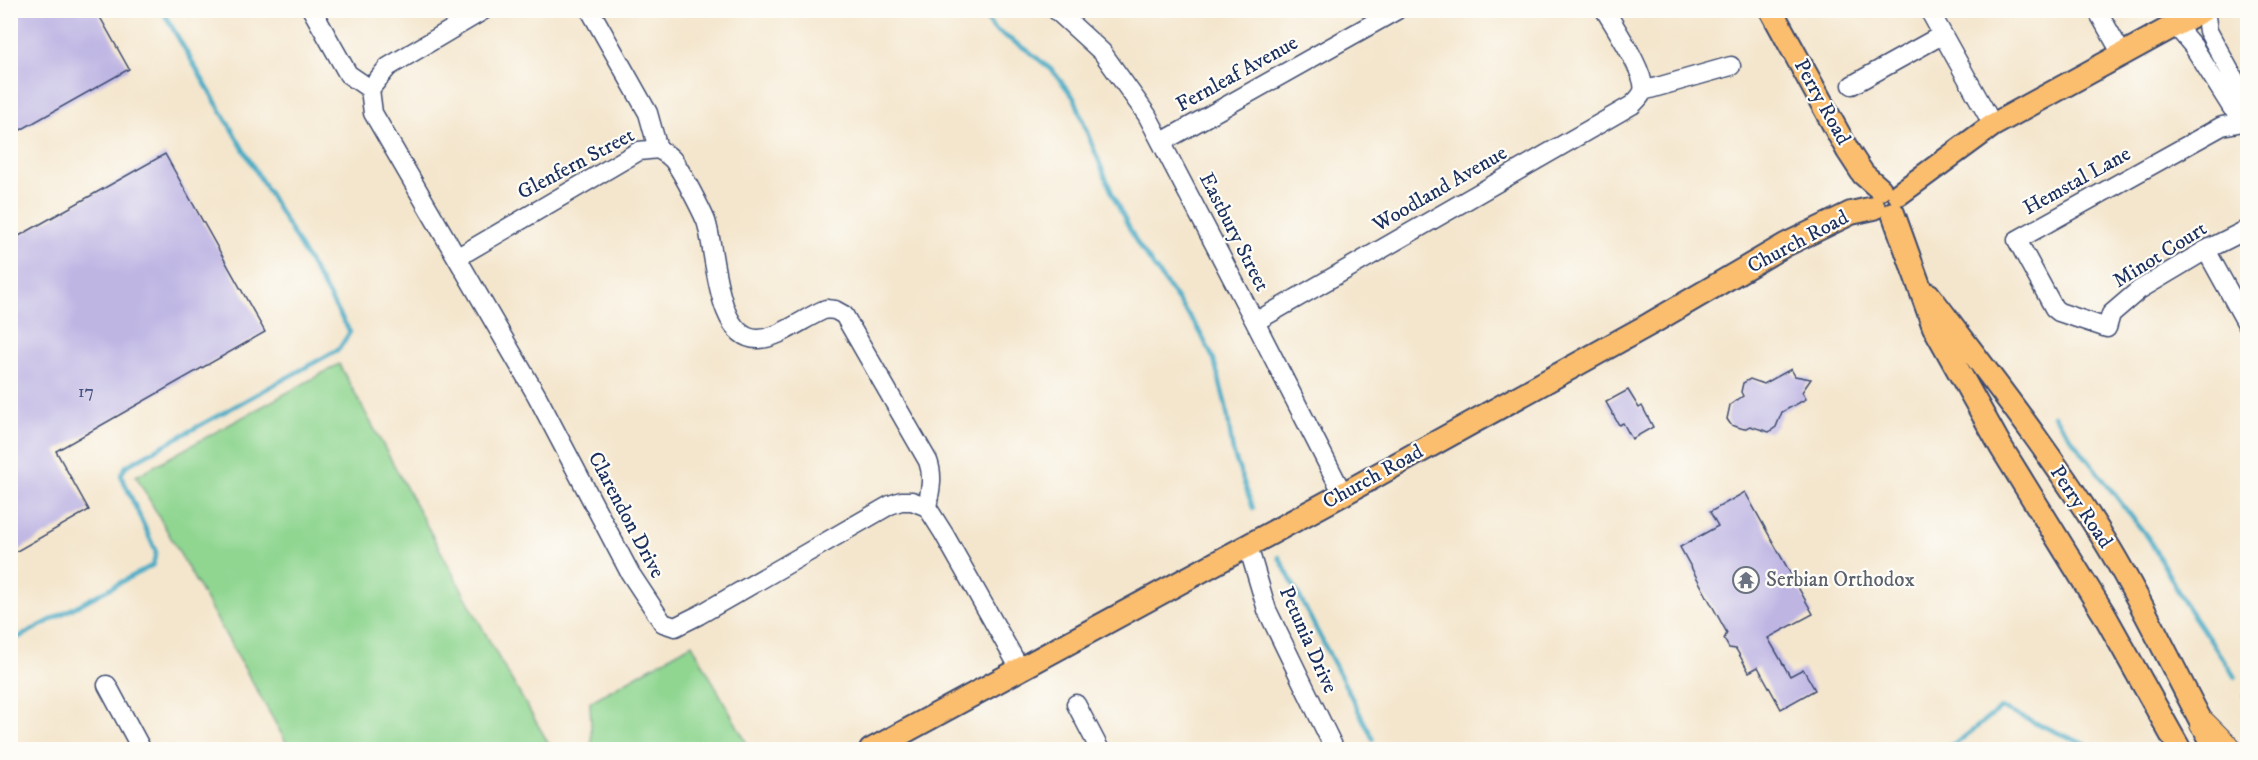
<svg xmlns="http://www.w3.org/2000/svg" width="2258" height="760" font-family="'IM FELL DW Pica',serif">
  <style>
    .green { fill: #90d691; stroke: #568278; stroke-width: 1.5 }
    .lines { fill: none; stroke-linecap: round; stroke-linejoin: round }
    .stream { stroke: #45aac5; stroke-width: 4.5 }
    .building { fill: #beb5e3 }
    .minor-casing { stroke: #3c4a6f; stroke-width: 21 }
    .major-casing { stroke: #3c4a6f; stroke-width: 26 }
    .highway-casing { stroke: #3c4a6f; stroke-width: 28 }
    .minor { stroke: #fff; stroke-width: 18 }
    .major { stroke: #fbbe6e; stroke-width: 22 }
    .highway { stroke: #fbbe6e; stroke-width: 26 }
    .labels { text-anchor: middle; dominant-baseline: central; stroke-width: 4.5; stroke-linejoin: round; paint-order: stroke }
    .number-label { font-size: 18px; fill: #44507f }
    .street-label { font-size: 21px; fill: #1b2f5e; stroke: #fdfcf7 }
    .worship-label { font-size: 21px; fill: #5b616d; stroke: #fdfcf7; text-anchor: start }
  </style>
  <rect width="100%" height="100%" fill="#fdfcf7"/>
  <filter id="ink" filterUnits="userSpaceOnUse"><feTurbulence type="fractalNoise" baseFrequency=".0167" numOctaves="2"/><feDisplacementMap in="SourceGraphic" scale="12" xChannelSelector="R" yChannelSelector="G"/><feConvolveMatrix kernelMatrix="1 2 1 2 8 2 1 2 1" color-interpolation-filters="sRGB"/></filter>
  <filter id="wash" filterUnits="userSpaceOnUse"><feTurbulence type="fractalNoise" baseFrequency=".008" numOctaves="4" result="noise"/><feDisplacementMap in="SourceGraphic" scale="24" xChannelSelector="R" yChannelSelector="G"/><feGaussianBlur stdDeviation="1.35" result="paint"/><feColorMatrix in="noise" values="0 0 0 0 0 0 0 0 0 0 0 0 0 0 0 0 0 1.4 0 .05"/><feComposite in="paint" operator="in"/></filter>
  <g filter="url(#wash)">
    <rect width="100%" height="100%" fill="#f4e6cd"/>
    <path class="green" d="M339,364L501,662L552,749H290L136,476Z
      M692,644L750,749H592L590,702Z"/>
    <g class="lines">
      <path class="stream" d="M981,10L994,29L1027,50L1052,70L1075,99L1088,135L1115,200L1137,243L1199,330L1214,360L1226,406L1233,452L1253,508
        M2054,416L2149,539L2184,602L2235,677
        M1279,557L1373,739
        M10,642L153,565L156,552L121,475L126,466L339,349L350,332L162,10
        M2245,696L2248,704
        M1941,750L1959,741L2001,708L2098,750"/>
    </g>
    <g id="blocks">
      <path class="building" d="M10,10H96L129,69L10,136Z
        M165,154L265,332L56,451L89,510L10,555V241Z
        M1791,369L1795,376L1811,379L1802,392L1806,399L1782,412L1776,427L1769,432L1750,426L1744,429L1731,425L1727,419L1730,405L1743,396L1741,392L1743,383L1750,379L1764,384Z
        M1628,390L1639,408L1642,406L1653,427L1632,439L1623,423L1619,425L1606,402Z
        M1745,492L1813,614L1768,638L1790,676L1803,669L1815,690L1781,709L1758,667L1749,672L1736,649L1729,648L1724,639L1727,633L1680,547L1718,526L1710,512Z"/>
    </g>
  </g>
  <g filter="url(#ink)">
    <use href="#blocks" fill-opacity="0" stroke="#3c4a6f" stroke-width="1.5"/>
    <g class="lines">
      <defs>
        <path id="minor" d="M312,10L348,74L370,89
          M590,10L648,113L658,149
          M1056,10L1102,52L1147,115L1255,322L1343,494
          M1929,10L1993,125
          M2097,10L2123,56
          M2205,10L2208,31L2248,104
          M2176,26L2193,46L2232,108L2248,118
          M1852,85L1942,35
          M370,89L373,113L537,396L630,573L663,623L675,627L699,615L890,505L901,501H912L927,507L944,534L1020,669
          M370,89L388,67L484,10
          M1643,91L1731,66
          M2248,121L2222,126L2017,240L2054,308L2059,312L2107,328L2111,314L2139,290L2206,250L2248,229
          M1162,142L1397,10
          M2206,250L2248,326
          M458,257L639,151L658,149C663,152 669,155 673,160C681,170 701,209 706,221C716,249 715,341 759,339C780,338 805,317 826,309L835,310L844,315L928,461C934,477 930,491 927,507
          M1255,322L1632,105C1636,101 1641,97 1643,91C1647,75 1614,26 1605,10
          M1248,546L1267,610L1335,750
          M107,685L142,750
          M1076,704L1100,750"/>
        <path id="major" d="M1771,10L1848,151L1863,174L1880,189
          M1899,194L1993,125L2203,10
          M1893,213L1934,327L2001,447L2104,614L2180,750
          M1929,295C1992,378 2058,462 2111,551C2148,613 2177,677 2211,740
          M871,750L1343,494L1650,324L1785,245L1851,213L1874,208"/>
        <path id="highway" d="M2203,724L2229,750"/>
      </defs>
      <use href="#minor" class="minor-casing"/>
      <use href="#major" class="major-casing"/>
      <use href="#highway" class="highway-casing"/>
      <use href="#minor" class="minor"/>
      <use href="#major" class="major"/>
      <use href="#highway" class="highway"/>
    </g>
  </g>
  <defs>
    <symbol id="temple-ring" viewBox="-11 -11 22 22"><circle r="9.5" fill="#fdfcf7" stroke="#6b7280" stroke-width="1.5"/><path d="M0-6L5-2H3V0L6.5 2.5H4V6H1.5V3h-3V6H-4V2.5H-6.5L-3 0V-2H-5Z" fill="#6b7280"/></symbol>
  </defs>
  <g fill-rule="evenodd">
    <use href="#temple-ring" x="1731" y="565" width="30" height="30"/>
  </g>
  <g class="labels">
    <g class="number-label">
      <text x="86" y="392">17</text>
    </g>
    <g class="street-label">
      <text transform="translate(1237 74) rotate(-29)">Fernleaf Avenue</text>
      <text transform="translate(1822 102) rotate(61)">Perry Road</text>
      <text transform="translate(576 164) rotate(-28)">Glenfern Street</text>
      <text transform="translate(2077 181) rotate(-29)">Hemstal Lane</text>
      <text transform="translate(1440 189) rotate(-30)">Woodland Avenue</text>
      <text transform="translate(1234 232) rotate(63)">Eastbury Street</text>
      <text transform="translate(1798 242) rotate(-28)">Church Road</text>
      <text transform="translate(2160 255) rotate(-32)">Minot Court</text>
      <text transform="translate(1373 477) rotate(-29)">Church Road</text>
      <text transform="translate(2081 507) rotate(56)">Perry Road</text>
      <text transform="translate(626 515) rotate(62)">Clarendon Drive</text>
      <text transform="translate(1308 640) rotate(66)">Petunia Drive</text>
    </g>
    <g class="worship-label">
      <text x="1766" y="580">Serbian Orthodox</text>
    </g>
  </g>
  <rect width="2258" height="760" fill="none" stroke="#fdfcf7" stroke-width="36"/>
</svg>
